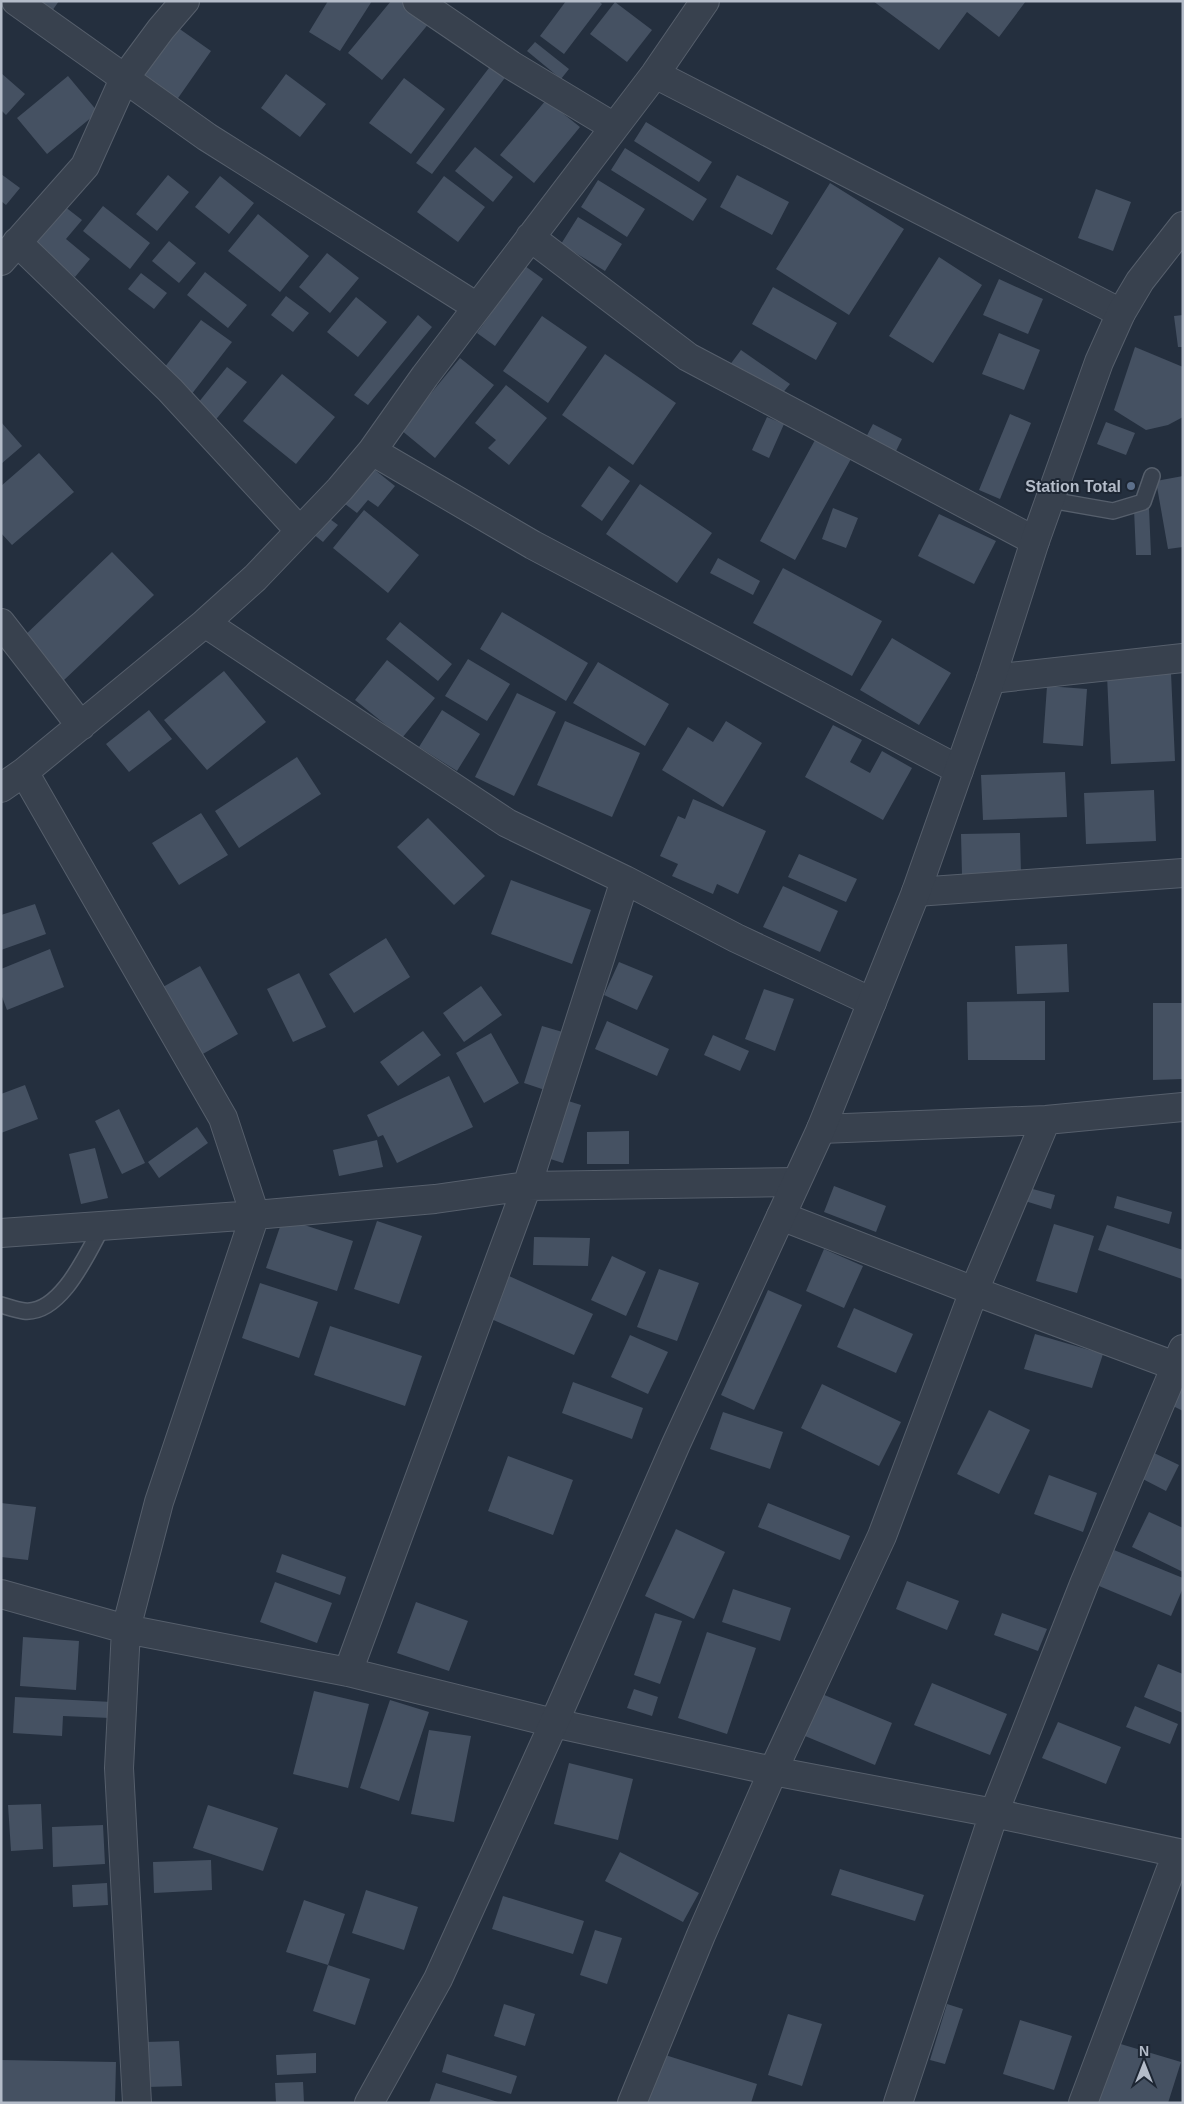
<svg xmlns="http://www.w3.org/2000/svg" width="1184" height="2104" font-family="Helvetica,sans-serif">
  <style>
    .building { fill: #455162 }
    .lines { fill: none; stroke-linecap: round; stroke-linejoin: round }
    .service-casing { stroke: #565f6c; stroke-width: 18 }
    .minor-casing { stroke: #565f6c; stroke-width: 30 }
    .tertiary-casing { stroke: #565f6c; stroke-width: 30 }
    .service { stroke: #38414e; stroke-width: 15 }
    .minor { stroke: #38414e; stroke-width: 28 }
    .tertiary { stroke: #38414e; stroke-width: 28 }
    .service-dot { fill: #5c6f8a; stroke: #1d2633; stroke-width: 2 }
    .labels { text-anchor: middle; dominant-baseline: central; stroke-width: 4; stroke-linejoin: round; paint-order: stroke }
    .poi-label { font-size: 16px; font-weight: bold; fill: #b4bcc9; stroke: #1d2633; text-anchor: end }
  </style>
  <rect width="100%" height="100%" fill="#242f3e"/>
  <path class="building" d="M40,1H59L52,11Z
    M328,1H372L340,51L309,32Z
    M391,1H404L430,22L382,80L348,53Z
    M566,1H599L602,4L564,54L540,36Z
    M873,1H1026L999,37L967,12L939,50Z
    M615,2L652,30L627,62L590,34Z
    M174,25L211,51L176,101L139,75Z
    M535,42L569,69L561,79L527,51Z
    M492,64L507,75L432,174L416,163Z
    M1,73L25,94L6,115L1,110Z
    M286,74L326,104L300,137L261,108Z
    M68,76L98,112L47,154L17,118Z
    M404,78L445,109L411,154L369,123Z
    M546,100L580,127L534,183L500,155Z
    M646,122L712,162L699,182L634,141Z
    M475,147L513,177L493,202L455,171Z
    M625,148L707,199L693,221L611,170Z
    M1,174L20,188L6,205L1,201Z
    M168,175L189,192L157,231L136,214Z
    M737,175L789,202L772,235L720,207Z
    M220,176L254,203L229,234L195,207Z
    M444,176L485,207L458,242L417,212Z
    M598,180L645,209L627,237L581,207Z
    M830,183L904,229L849,315L776,269Z
    M1096,189L1131,202L1113,251L1078,238Z
    M64,206L82,220L66,239L90,259L75,277L34,243Z
    M103,206L150,243L130,269L83,231Z
    M258,214L309,256L280,292L228,251Z
    M578,217L622,244L605,271L561,244Z
    M169,241L196,263L179,283L152,261Z
    M327,253L359,278L330,313L299,287Z
    M939,257L982,285L933,363L889,336Z
    M525,266L543,279L495,346L477,333Z
    M205,272L247,305L228,328L187,295Z
    M141,273L167,293L154,309L128,289Z
    M999,279L1043,299L1028,334L983,315Z
    M773,287L837,323L816,360L752,324Z
    M286,296L309,313L293,332L271,315Z
    M356,297L387,322L358,357L327,332Z
    M418,315L432,327L368,405L354,395Z
    M1183,315V347H1178L1174,316Z
    M542,316L587,347L548,403L503,371Z
    M201,320L232,342L191,395L161,372Z
    M999,333L1040,350L1024,390L982,374Z
    M1135,347L1183,367V417L1168,425L1146,430L1114,410Z
    M741,350L790,384L777,400L729,366Z
    M605,354L676,403L633,465L562,415Z
    M460,358L494,385L435,458L401,430Z
    M227,367L247,382L213,423L194,408Z
    M282,374L335,417L296,464L243,421Z
    M506,385L547,418L509,465L488,448L496,440L475,423Z
    M1010,414L1031,423L1000,499L979,490Z
    M767,417L784,424L769,458L752,450Z
    M1,422L22,446L1,464Z
    M1106,422L1135,433L1126,455L1097,444Z
    M873,424L902,439L893,457L864,441Z
    M815,440L851,459L795,560L760,541Z
    M39,453L74,492L12,545L1,533V486Z
    M370,466L395,486L378,507L368,500L357,513L341,501Z
    M609,466L630,481L602,521L581,506Z
    M1183,476V547L1168,549L1156,481Z
    M640,484L712,533L677,583L606,534Z
    M833,508L858,518L846,548L822,539Z
    M1149,508L1151,555H1136L1134,509Z
    M364,510L419,555L388,593L333,548Z
    M939,514L996,541L974,584L918,556Z
    M326,516L338,525L323,542L312,533Z
    M112,552L154,595L63,681L22,638Z
    M718,558L760,581L753,595L710,573Z
    M783,568L882,621L852,676L753,623Z
    M502,612L588,663L566,701L480,649Z
    M400,622L452,664L438,681L386,639Z
    M892,638L951,673L919,725L860,690Z
    M468,659L510,684L487,721L445,696Z
    M387,660L435,698L402,738L355,700Z
    M598,662L669,704L645,746L573,703Z
    M224,671L266,722L207,770L164,720Z
    M1171,673L1175,761L1111,764L1107,675Z
    M1047,686L1087,689L1083,746L1043,743Z
    M517,693L556,712L514,796L475,777Z
    M149,710L172,739L129,772L106,744Z
    M442,710L480,734L457,771L419,747Z
    M565,721L640,753L612,817L537,785Z
    M726,721L762,743L723,807L662,770L688,727L713,742Z
    M833,725L862,740L850,762L870,773L882,751L912,768L883,820L805,777Z
    M297,757L321,794L239,848L215,811Z
    M1065,772L1067,817L983,820L981,775Z
    M1154,790L1156,841L1086,844L1084,793Z
    M693,799L766,831L738,894L717,884L713,894L672,876L678,864L660,856L678,816L685,819Z
    M201,813L228,855L179,885L152,843Z
    M428,818L485,876L454,905L397,847Z
    M1020,833L1021,874L962,875L961,834Z
    M799,854L857,879L846,902L788,877Z
    M511,880L591,910L572,964L491,934Z
    M783,886L838,911L820,952L763,927Z
    M35,904L46,934L1,950V915Z
    M386,938L410,977L354,1013L329,974Z
    M1067,944L1069,992L1017,994L1015,946Z
    M50,949L64,987L7,1010L1,994V969Z
    M619,962L653,976L637,1010L604,995Z
    M200,966L238,1034L201,1055L163,987Z
    M299,973L326,1027L293,1042L267,989Z
    M481,986L502,1015L464,1042L443,1013Z
    M764,989L794,999L775,1051L745,1039Z
    M1045,1001V1060H968L967,1002Z
    M1153,1003H1183V1079L1153,1080Z
    M607,1021L669,1049L657,1076L595,1049Z
    M542,1026L566,1033L548,1091L524,1083Z
    M423,1031L441,1055L398,1086L380,1062Z
    M491,1033L519,1083L484,1103L456,1053Z
    M713,1035L749,1051L740,1071L704,1055Z
    M449,1076L473,1127L397,1163L383,1135L378,1137L367,1115Z
    M25,1085L38,1119L1,1133V1094Z
    M562,1099L581,1105L563,1163L544,1157Z
    M119,1109L145,1163L122,1174L95,1121Z
    M197,1127L208,1143L159,1178L148,1162Z
    M629,1131V1164H587V1132Z
    M377,1140L383,1167L339,1176L333,1150Z
    M95,1148L108,1198L81,1204L69,1154Z
    M834,1186L886,1206L876,1232L824,1212Z
    M1029,1188L1055,1195L1051,1209L1025,1201Z
    M1117,1196L1172,1212L1169,1224L1114,1208Z
    M283,1218L353,1241L337,1291L266,1268Z
    M377,1221L422,1236L399,1304L354,1289Z
    M1054,1224L1094,1236L1077,1293L1036,1281Z
    M1107,1225L1183,1250L1182,1279L1098,1250Z
    M534,1237L590,1238L588,1266L533,1265Z
    M824,1249L863,1266L844,1308L806,1291Z
    M612,1256L646,1272L626,1316L591,1300Z
    M659,1269L699,1283L677,1341L637,1327Z
    M509,1276L593,1314L574,1355L489,1318Z
    M260,1283L318,1302L299,1358L242,1338Z
    M768,1290L802,1305L754,1410L721,1395Z
    M854,1308L913,1334L896,1373L837,1347Z
    M330,1326L422,1356L405,1406L314,1375Z
    M1035,1334L1103,1354L1092,1388L1024,1369Z
    M630,1335L668,1352L648,1394L611,1377Z
    M1183,1372V1411L1167,1403Z
    M573,1382L643,1408L632,1439L562,1413Z
    M822,1384L901,1422L879,1466L801,1428Z
    M989,1410L1030,1430L999,1494L957,1474Z
    M723,1412L783,1432L770,1469L710,1449Z
    M1150,1451L1179,1465L1166,1491L1137,1476Z
    M508,1456L573,1480L553,1535L488,1511Z
    M1049,1475L1097,1493L1083,1532L1034,1514Z
    M1,1503L36,1507L28,1560L1,1557Z
    M768,1503L850,1536L840,1560L758,1527Z
    M1149,1512L1183,1528V1572L1132,1547Z
    M676,1529L725,1552L694,1619L645,1596Z
    M1114,1550L1183,1578V1588L1171,1616L1099,1586Z
    M282,1554L346,1577L340,1595L276,1572Z
    M907,1581L959,1601L947,1630L896,1609Z
    M275,1582L332,1603L317,1643L260,1622Z
    M733,1589L791,1608L780,1641L722,1622Z
    M416,1602L468,1621L449,1671L397,1653Z
    M655,1613L682,1621L660,1684L634,1675Z
    M1002,1613L1047,1629L1038,1651L994,1635Z
    M707,1632L756,1648L727,1734L678,1718Z
    M23,1637L79,1641L76,1690L20,1686Z
    M1158,1664L1183,1674V1713L1144,1697Z
    M932,1683L1007,1714L990,1755L914,1725Z
    M634,1689L658,1697L652,1716L627,1708Z
    M314,1691L369,1704L348,1788L293,1774Z
    M822,1694L892,1723L875,1765L805,1736Z
    M15,1697L112,1702L110,1718L63,1716L62,1736L13,1733Z
    M390,1700L429,1712L399,1801L360,1788Z
    M1135,1706L1178,1724L1170,1744L1126,1727Z
    M1058,1722L1121,1747L1106,1784L1042,1758Z
    M429,1730L471,1736L454,1822L411,1814Z
    M569,1763L633,1779L618,1840L554,1824Z
    M41,1804L43,1849L11,1851L8,1805Z
    M208,1805L278,1828L263,1871L193,1848Z
    M103,1825L105,1864L53,1867L52,1827Z
    M620,1852L699,1893L683,1922L605,1881Z
    M211,1860L212,1890L154,1893L153,1862Z
    M840,1869L924,1895L915,1921L831,1895Z
    M107,1883L108,1905L73,1907L72,1885Z
    M366,1890L418,1907L404,1950L352,1933Z
    M503,1896L584,1921L573,1954L492,1929Z
    M304,1900L345,1914L328,1965L370,1979L355,2025L313,2011L328,1965L286,1952Z
    M595,1930L622,1938L607,1984L580,1975Z
    M504,2004L535,2014L525,2046L494,2036Z
    M947,2004L963,2009L945,2064L930,2060Z
    M788,2014L822,2024L802,2086L768,2075Z
    M1020,2020L1072,2036L1054,2090L1003,2074Z
    M179,2041L182,2086L147,2087L145,2042Z
    M1114,2042L1181,2062L1168,2103H1097Z
    M316,2053V2073L277,2075L276,2055Z
    M447,2054L517,2076L511,2094L442,2072Z
    M662,2054L757,2084L751,2103H647Z
    M1,2060L116,2062L115,2103H1Z
    M303,2082L304,2103H276L275,2083Z
    M436,2083L498,2102V2103H429Z"/>
  <g class="lines">
    <defs>
      <path id="service" d="M1050,500L1113,511L1143,502L1152,476
        M1,1305C8,1307 16,1310 24,1311C61,1315 88,1252 103,1225"/>
      <path id="minor" d="M16,1L207,137L477,307
        M417,1L511,65L614,127
        M655,74L1121,313
        M530,237L688,357L1035,541
        M17,242L170,390L299,530
        M1,261L85,166L124,79L161,29L185,1
        M372,451L533,545L959,770
        M1,623L81,726
        M205,623L507,823L625,880L736,938L872,1002
        M991,679L1183,658
        M24,772L223,1118L255,1215L159,1502L126,1629L119,1768L137,2103
        M1,788L24,772L205,623L255,578L340,489L372,451L425,376L655,74L705,1
        M916,892L1183,873
        M821,1129L1046,1120L1183,1107
        M781,1216L974,1291L1183,1369
        M1,1233L255,1215L435,1199L527,1186L796,1182
        M1,1594L126,1629L348,1672L554,1723L773,1771L994,1813L1183,1854
        M348,1672L527,1186L625,880
        M632,2103L701,1935L773,1771L882,1536L974,1291L1046,1120
        M898,2103L994,1813L1084,1584L1183,1349
        M1083,2103L1177,1853"/>
      <path id="tertiary" d="M369,2103L438,1979L554,1723L676,1444L821,1129L916,892L991,679L1035,541L1099,362L1121,313L1140,281L1183,226"/>
    </defs>
    <use href="#service" class="service-casing"/>
    <use href="#minor" class="minor-casing"/>
    <use href="#tertiary" class="tertiary-casing"/>
    <use href="#service" class="service"/>
    <use href="#minor" class="minor"/>
    <use href="#tertiary" class="tertiary"/>
  </g>
  <circle class="service-dot" cx="1131" cy="486" r="5"/>
  <g class="labels">
    <g class="poi-label">
      <text x="1121" y="486">Station Total</text>
    </g>
  </g>
  <rect width="1184" height="2104" fill="none" stroke="#b4bcc9" stroke-width="5"/>
  <g transform="translate(1144 2064)" stroke="#1d2633" stroke-width="4" paint-order="stroke">
  <path d="M0-4L9 19L0 12L-9 19Z" fill="#b4bcc9"/>
  <text y="-8" font-size="14" font-weight="bold" text-anchor="middle" fill="#b4bcc9">N</text>
  </g>
</svg>
